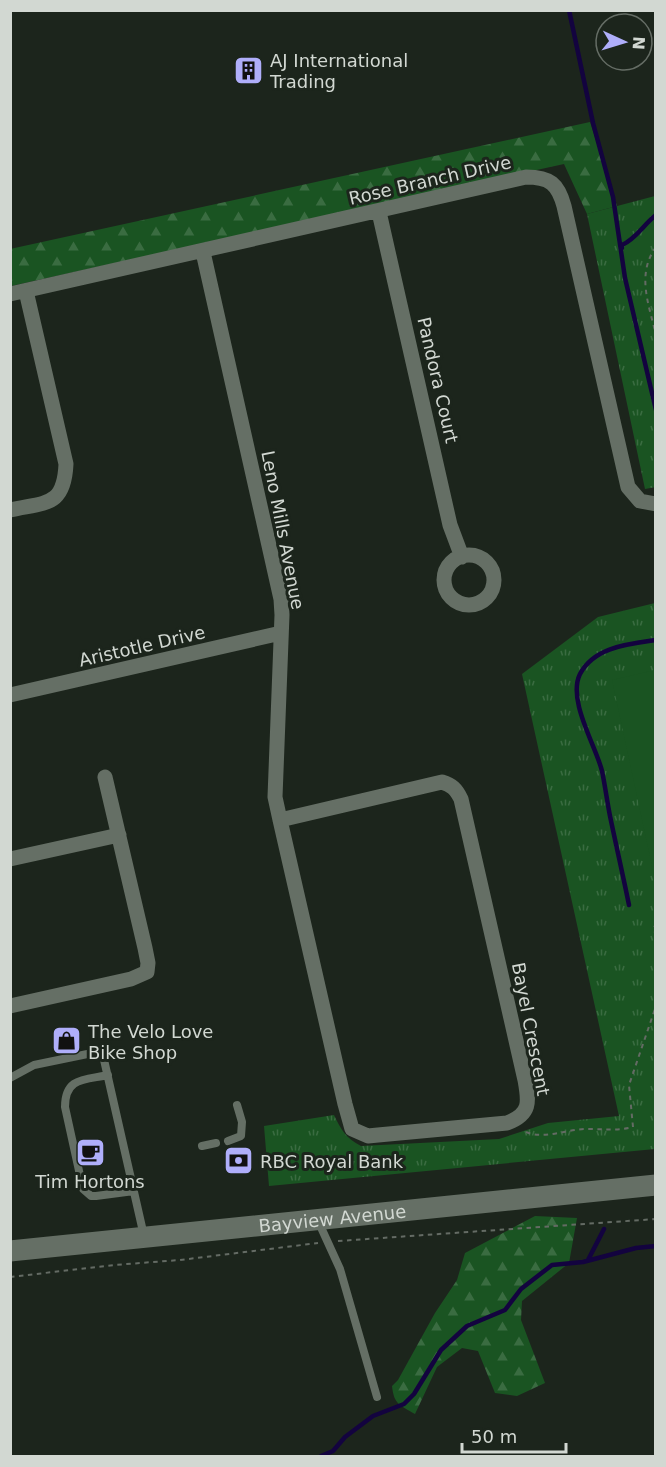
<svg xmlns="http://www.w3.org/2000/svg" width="666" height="1467" font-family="'DejaVu Sans',sans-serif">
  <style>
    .grass { fill: url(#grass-tufts) }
    .forest { fill: url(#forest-firs) }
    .pitch { fill: #1a5422 }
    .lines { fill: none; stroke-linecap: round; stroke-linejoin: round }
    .stream { stroke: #13033f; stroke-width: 4.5 }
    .path { stroke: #646b64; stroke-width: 2; stroke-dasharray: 4.5 4.5; stroke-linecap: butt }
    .lane { stroke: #656f65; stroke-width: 8 }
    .street { stroke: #656f65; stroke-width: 15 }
    .secondary { stroke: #656f65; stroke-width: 21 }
    .labels { text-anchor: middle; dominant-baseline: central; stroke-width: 6; stroke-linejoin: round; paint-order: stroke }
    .poi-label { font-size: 18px; fill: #d2d8d2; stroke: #1c251c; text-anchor: start }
    .street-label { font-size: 18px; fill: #d2d8d2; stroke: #1c251c }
  </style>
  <defs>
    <pattern id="grass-tufts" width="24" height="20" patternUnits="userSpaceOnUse" patternTransform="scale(1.5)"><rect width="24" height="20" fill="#1a5422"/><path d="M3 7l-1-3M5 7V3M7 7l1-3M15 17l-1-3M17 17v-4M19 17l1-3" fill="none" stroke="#3a6c41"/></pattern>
    <pattern id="forest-firs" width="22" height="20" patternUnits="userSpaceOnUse" patternTransform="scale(1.5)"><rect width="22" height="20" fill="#1a5422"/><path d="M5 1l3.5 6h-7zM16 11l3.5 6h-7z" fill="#3a6c41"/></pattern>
  </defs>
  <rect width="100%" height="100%" fill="#1c251c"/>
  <path class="grass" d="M655,196L656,487L645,489L587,214Z
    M655,603V1149L269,1186L264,1126L334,1115C341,1130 346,1138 361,1146L499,1139L548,1123L619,1116L522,674L598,617Z"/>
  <path class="forest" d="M590,122L617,206L587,214L564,164L11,286L10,249Z
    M535,1216L577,1218L569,1263L522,1301L521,1320L545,1383L517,1396L495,1393L478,1351L462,1348L437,1367L415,1414C400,1405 394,1405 392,1386L398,1380L435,1313L457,1280L465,1253Z"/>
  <path class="pitch" d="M655,670H656L655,880L612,680Z"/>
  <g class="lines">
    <path class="stream" d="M569,10L593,123L613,197L625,278L656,410
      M622,248V245C637,238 643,225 656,215
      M629,905C623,875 616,845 610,816C607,801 605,785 602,771C596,746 567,700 580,674C594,647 628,644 656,640
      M588,1260L604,1229
      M321,1456L333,1451L345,1437L373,1416L404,1404L414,1394L441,1350L467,1326L505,1310L521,1289L552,1265L583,1262L636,1248L656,1246"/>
    <path class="path" d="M656,247C636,274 649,305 656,335
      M656,923L654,928L656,938
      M526,1132C544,1140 567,1129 587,1129C603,1129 617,1131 633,1127L629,1085L656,1006
      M338,1241L656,1219
      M10,1277L114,1265L180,1260L318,1243"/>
    <path class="lane" d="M108,1075C85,1080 65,1077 65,1107L83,1189L91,1196H96L134,1191
      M10,1078L34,1065L102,1051L144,1236
      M228,1141L241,1136L242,1122L237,1105
      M202,1146L216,1143
      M319,1223L340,1269L377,1397"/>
    <path class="street" d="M379,212L450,525L462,557
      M203,252L281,599L282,615L275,797L280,820L345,1104L352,1129L368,1136L378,1135L507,1123C531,1114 529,1102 525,1080L461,799C456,789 452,785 442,782L280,820
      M10,294L526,177C550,177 558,184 564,206L628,487L640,501L656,504
      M10,510C46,502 64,507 66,464L26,291
      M444 580a25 25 0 1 1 50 0a25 25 0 1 1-50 0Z
      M10,695L281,633
      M10,859L119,835
      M10,1006L131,979L147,972L148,963L145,948L105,777"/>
    <path class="secondary" id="s1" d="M10,1251L656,1185"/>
  </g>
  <defs>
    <symbol id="building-square" viewBox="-11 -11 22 22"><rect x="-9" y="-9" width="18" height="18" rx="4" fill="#afaefa" stroke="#1c251c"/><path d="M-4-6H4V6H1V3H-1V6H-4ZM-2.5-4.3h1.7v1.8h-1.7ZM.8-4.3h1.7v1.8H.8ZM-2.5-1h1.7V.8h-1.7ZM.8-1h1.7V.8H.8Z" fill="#111"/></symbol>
    <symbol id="shop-square" viewBox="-11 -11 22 22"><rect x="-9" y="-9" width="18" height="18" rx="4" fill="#afaefa" stroke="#1c251c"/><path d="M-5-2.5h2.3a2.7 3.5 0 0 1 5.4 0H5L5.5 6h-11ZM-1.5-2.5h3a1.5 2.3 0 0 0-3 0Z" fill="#111"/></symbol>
    <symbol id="cafe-square" viewBox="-11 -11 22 22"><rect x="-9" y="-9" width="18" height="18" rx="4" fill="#afaefa" stroke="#1c251c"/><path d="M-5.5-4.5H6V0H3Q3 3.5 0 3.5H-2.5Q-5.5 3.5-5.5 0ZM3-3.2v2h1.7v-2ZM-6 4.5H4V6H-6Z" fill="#111"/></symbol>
    <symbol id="bank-square" viewBox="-11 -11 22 22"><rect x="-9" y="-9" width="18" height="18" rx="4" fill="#afaefa" stroke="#1c251c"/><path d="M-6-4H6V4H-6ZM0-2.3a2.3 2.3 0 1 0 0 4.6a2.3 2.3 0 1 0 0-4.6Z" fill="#111"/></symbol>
  </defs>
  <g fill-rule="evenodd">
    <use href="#building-square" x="232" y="54" width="33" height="33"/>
    <use href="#shop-square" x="50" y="1024" width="33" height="33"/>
    <use href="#cafe-square" x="74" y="1136" width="33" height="33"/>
    <use href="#bank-square" x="222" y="1144" width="33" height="33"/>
  </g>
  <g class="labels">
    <g class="poi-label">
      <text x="270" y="60">AJ International<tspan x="270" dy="21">Trading</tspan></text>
      <text x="88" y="1031">The Velo Love<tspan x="88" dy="21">Bike Shop</tspan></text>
      <text x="260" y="1161">RBC Royal Bank</text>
      <text x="90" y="1181" text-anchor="middle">Tim Hortons</text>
    </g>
    <g class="street-label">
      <text transform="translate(430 180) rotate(-13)">Rose Branch Drive</text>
      <text transform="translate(438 380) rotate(77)">Pandora Court</text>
      <text transform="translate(283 530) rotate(79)">Leno Mills Avenue</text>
      <text transform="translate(142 646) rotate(-13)">Aristotle Drive</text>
      <text transform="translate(531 1029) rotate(79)">Bayel Crescent</text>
      <text stroke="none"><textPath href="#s1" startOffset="324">Bayview Avenue</textPath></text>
    </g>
  </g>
  <rect width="666" height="1467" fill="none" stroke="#d2d8d2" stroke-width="24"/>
  <g transform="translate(624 42) rotate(94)"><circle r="28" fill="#1c251c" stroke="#656d65" stroke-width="1.5"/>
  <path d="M0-4.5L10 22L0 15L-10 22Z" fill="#afaefa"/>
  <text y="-9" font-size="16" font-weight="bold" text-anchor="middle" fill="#d2d8d2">N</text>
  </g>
  <path d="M462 1443v9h104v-9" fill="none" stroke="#d2d8d2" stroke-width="3"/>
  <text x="471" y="1443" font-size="18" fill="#d2d8d2" stroke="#1c251c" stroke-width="4.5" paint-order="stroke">50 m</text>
</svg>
